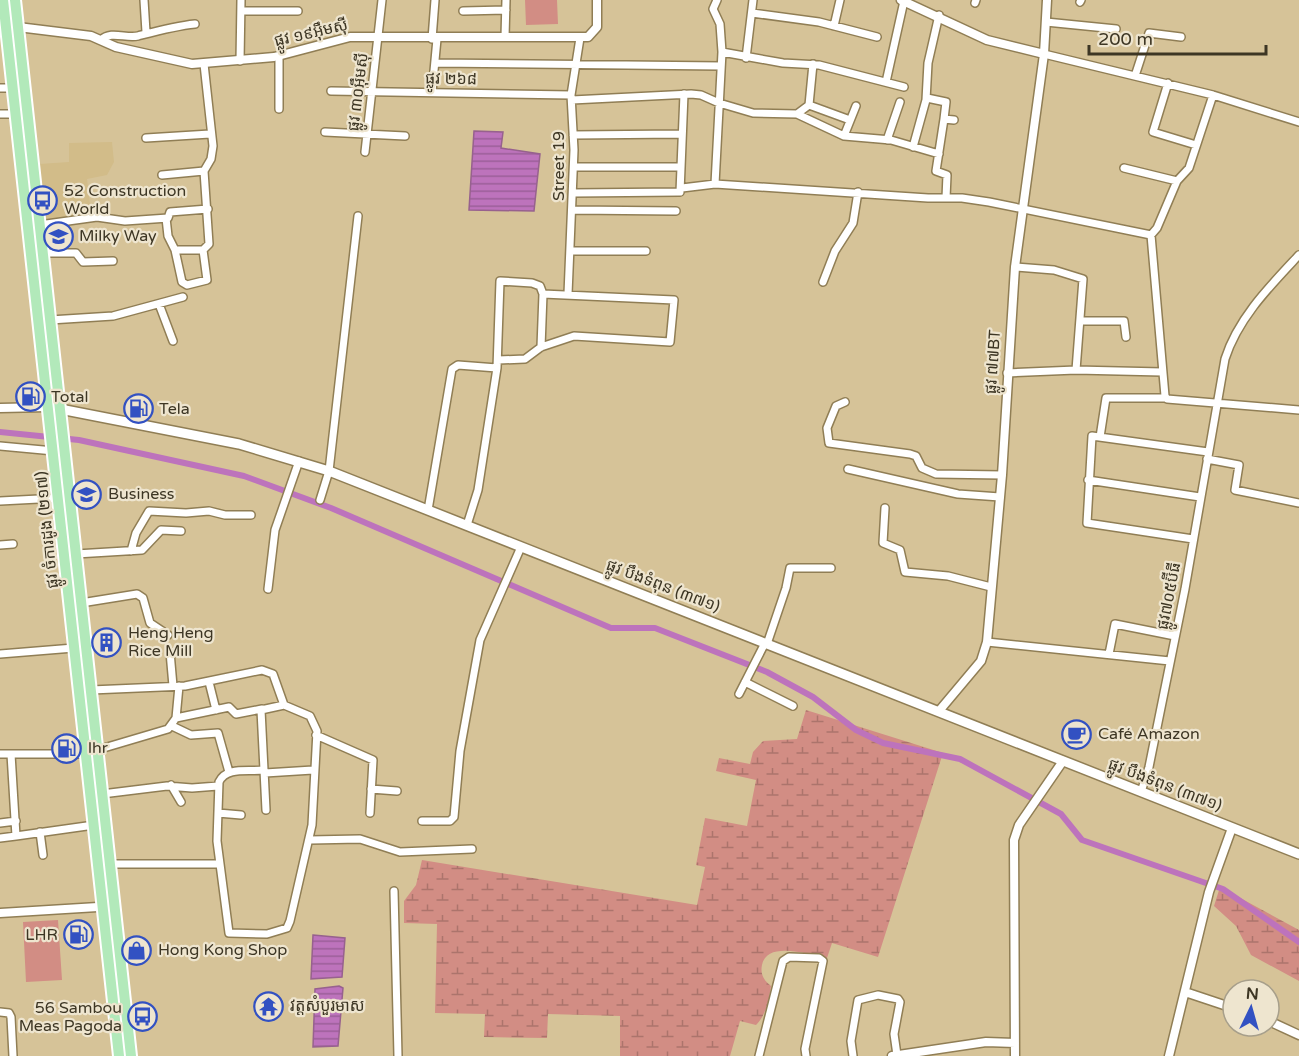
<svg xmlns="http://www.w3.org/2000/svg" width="1299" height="1056" font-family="'Varela Round','Noto Sans Khmer',sans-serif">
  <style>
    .built { fill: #d2bc89 }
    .green { fill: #d28d84 }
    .wetland { fill: url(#wetland-marsh) }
    .water { fill: url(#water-rules); stroke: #97618e; stroke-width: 1.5 }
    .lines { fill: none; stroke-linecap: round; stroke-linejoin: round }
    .canal { stroke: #bd73bc; stroke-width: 6 }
    .minor-casing { stroke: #907e55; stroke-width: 10 }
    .tertiary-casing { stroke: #907e55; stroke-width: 11 }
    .secondary-casing { stroke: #907e55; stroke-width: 12 }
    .primary-casing { stroke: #fff; stroke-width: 14 }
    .minor { stroke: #fff; stroke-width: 7 }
    .tertiary { stroke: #fff; stroke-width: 8 }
    .secondary { stroke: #fff; stroke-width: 9 }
    .primary { stroke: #b2e9ba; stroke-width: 10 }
    .labels { text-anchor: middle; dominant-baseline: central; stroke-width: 4.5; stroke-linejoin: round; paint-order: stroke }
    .street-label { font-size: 16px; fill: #3d3624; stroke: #eee5cf }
    .poi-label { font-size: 16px; fill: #3d3624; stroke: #eee5cf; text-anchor: start }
  </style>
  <defs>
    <pattern id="wetland-marsh" width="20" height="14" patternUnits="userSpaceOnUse" patternTransform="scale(1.5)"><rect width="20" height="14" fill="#d28d84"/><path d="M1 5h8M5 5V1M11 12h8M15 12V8" fill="none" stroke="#ac746c"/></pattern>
    <pattern id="water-rules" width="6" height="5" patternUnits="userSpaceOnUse" patternTransform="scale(1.5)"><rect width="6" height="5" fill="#bd73bc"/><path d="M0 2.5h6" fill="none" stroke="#9b5f99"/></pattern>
  </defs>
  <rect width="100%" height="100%" fill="#d6c398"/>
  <path class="built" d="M112,142L114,162L107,175L87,179L91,213L45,221L39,164L69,162V143Z"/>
  <path class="green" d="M525,0H557L558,24L526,25Z
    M58,920L62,980L26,982L23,922Z"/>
  <path class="wetland" d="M806,710L943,753L878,957L832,943L827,958C810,955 767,940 762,965C760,974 764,981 771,986C769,1000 766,1015 756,1025L740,1021L730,1056H620V1016L548,1014L547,1038L484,1037L485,1014L435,1013L437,924L404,923V901L416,885L422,860L697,905L705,867L696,865L705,818L747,826L756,780L716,771L719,758L750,764L753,752L763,741L797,739Z
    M1220,887L1299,930V981L1251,955L1236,926L1214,906Z"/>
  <path class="water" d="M474,131L503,132L501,148L540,154L534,211L469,210Z
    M313,935L345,938L342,977L311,979Z
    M339,986L343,988L338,1046L313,1047L315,989Z"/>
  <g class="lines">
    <path class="canal" d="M0,432L79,440L244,476L331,508L611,628H655L767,672L813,697L856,730L883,743L960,759L1061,814L1082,840L1223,889L1299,942"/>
    <defs>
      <path id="minor" d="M144,0L146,32
        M1080,2L1081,0
        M975,3L976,0
        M241,11H298
        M463,11L506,10
        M752,13L819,22L877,37
        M1046,22L1116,29
        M834,26L840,0
        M505,37L506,0
        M432,39L435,0
        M101,40C111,30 126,39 138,36C157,31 175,26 195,24
        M722,52L783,63L819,65L904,87
        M1044,54L1213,95L1299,122
        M746,58L753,0
        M240,61L241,0
        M435,63L721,66
        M1135,76L1149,33L1181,37
        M886,82L904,1
        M1168,83L1153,132L1196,145
        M0,88H13
        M331,91L571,95
        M432,92L437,39
        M1213,95L1189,168L1177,181L1157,228L1151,235L1165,396L1167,399L1299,410
        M927,98L946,102L944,119L954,120
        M572,100L691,94L701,95L719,103L753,113L797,114L809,105L850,120
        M809,105L813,64
        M279,109V56
        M0,114H16
        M797,114L844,136L891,140L939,154
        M944,119L936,171L947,175L946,198
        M325,132L405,136
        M573,135L681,134
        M844,136L856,106
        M146,138L210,134
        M887,140L900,102
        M913,147L926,100L928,63L939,15
        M365,152L382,0
        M574,167H681
        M1124,168L1177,181
        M162,175L204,171
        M715,184L722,52L720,24L713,9L717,0
        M682,188L715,184L928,198H962L989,202L1151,235
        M573,193L680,192L684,94
        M573,210L676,211
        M166,218L168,236L175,250H203L209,244L204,171L211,159L213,146L204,64
        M39,225L97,217L125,221L168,218L170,212L208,209
        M175,250L182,282L187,285L207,280L203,250
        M571,251H646
        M42,253H76L83,262L113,261
        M1015,267L1054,270L1083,279L1076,370
        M823,282L835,251L853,223L858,192
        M568,294L574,150L571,95L580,38
        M159,304L173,341
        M50,320L113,316L183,297
        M1080,321H1124L1126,337
        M498,360L525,359L541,347L574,336L670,342L674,300L543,294
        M1007,373L1076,370L1162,372
        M845,402L836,406L827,428L829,443L910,454L916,456L922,468L936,474L1002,475
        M1100,437L1106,398H1166
        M0,446L54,451
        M1207,459L1239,465L1235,490L1299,503
        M848,469L958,494L1000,497
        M1088,480L1200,497
        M320,500L329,471L358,216
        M0,501L58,498
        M885,508L883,543L900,550L905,572L948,576L991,587
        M428,510L452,369L458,365L497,368
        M467,525L478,490L497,368L500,281L532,283L540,286L543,294L541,347
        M1193,539L1087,523L1092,436L1208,452
        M0,545L13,544
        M131,551L136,533L149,511L186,513L209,511L225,515H251
        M76,554L142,550L161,530L181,531
        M268,589L275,530L299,461
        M81,603L137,594L143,598L150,623L168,635
        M987,642L1170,661
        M767,644L786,588L790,568H831
        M170,652L173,686
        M0,654L86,647
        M1109,654L1115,624L1175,636
        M209,682L216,710
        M745,682L793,706
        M91,690L185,686L262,670L273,674L284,705L310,716L317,731L312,825L290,921L287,928L267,934L229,933L217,841L219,782C226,766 249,772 264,770
        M739,694L765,643
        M176,718L229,707L236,714L262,709
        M172,726L191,735L218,733L229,772
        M316,735L373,760L370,813
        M97,750L168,729L176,718L179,686
        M0,754H87
        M11,754L16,836L94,825
        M265,773L313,770
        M171,785L181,802
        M371,789L397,791
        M1141,792L1149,767L1185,589L1225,359C1238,318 1270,286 1299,255
        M102,794L167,786L192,788L218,786
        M266,810L261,710L284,705
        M218,813L241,815
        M422,821H450L454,817L460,751L480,640L521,547
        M0,823L16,821
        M40,832L43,855
        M0,838L16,836
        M310,840L360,839L400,852L472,849
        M110,864H219
        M394,891L398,1056
        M0,1012L9,1013L11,1017L13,1056
        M759,1056L783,961L789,957L819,958L823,961L805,1049L806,1056
        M853,1056L851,1041L858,1000L878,995L898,999L900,1002L894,1034L897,1055"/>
      <path id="tertiary" d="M901,0L987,40L1044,54
        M6,28L18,27L91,36L116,47L192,64L274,57L350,37H588L597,27V0
        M0,408L47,407
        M939,711L981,661L987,642L1002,475L1015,267L1044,54L1047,0
        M0,913L114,906
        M1185,992L1233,1008
        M1269,1021L1299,1035
        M892,1056L986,1042L1015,1043
        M1015,1056L1014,840L1019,825L1063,761
        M1169,1056L1209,892L1232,828"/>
      <path id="secondary" d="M55,408L239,444L329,471L1299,854"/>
      <path id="primary" d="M3,0L119,1056
        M15,0L131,1056"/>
    </defs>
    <use href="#minor" class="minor-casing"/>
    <use href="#tertiary" class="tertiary-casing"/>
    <use href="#secondary" class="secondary-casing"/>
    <use href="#primary" class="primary-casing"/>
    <use href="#minor" class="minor"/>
    <use href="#tertiary" class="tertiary"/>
    <use href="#secondary" class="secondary"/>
    <use href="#primary" class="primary"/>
  </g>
  <defs>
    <symbol id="bus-ring" viewBox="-11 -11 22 22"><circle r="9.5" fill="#eee5cf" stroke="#3251c2" stroke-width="1.5"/><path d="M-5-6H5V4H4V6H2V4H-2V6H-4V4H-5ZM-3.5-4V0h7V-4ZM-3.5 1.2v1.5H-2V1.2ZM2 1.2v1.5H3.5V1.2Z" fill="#3251c2"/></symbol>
    <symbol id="school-ring" viewBox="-11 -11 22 22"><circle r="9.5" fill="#eee5cf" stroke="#3251c2" stroke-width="1.5"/><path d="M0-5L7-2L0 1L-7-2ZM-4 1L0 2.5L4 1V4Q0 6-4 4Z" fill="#3251c2"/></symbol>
    <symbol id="fuel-ring" viewBox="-11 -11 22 22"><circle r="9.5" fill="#eee5cf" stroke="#3251c2" stroke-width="1.5"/><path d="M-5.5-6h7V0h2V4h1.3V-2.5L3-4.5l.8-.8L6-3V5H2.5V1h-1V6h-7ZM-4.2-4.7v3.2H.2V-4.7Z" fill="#3251c2"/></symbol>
    <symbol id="university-ring" viewBox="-11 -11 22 22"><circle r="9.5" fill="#eee5cf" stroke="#3251c2" stroke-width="1.5"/><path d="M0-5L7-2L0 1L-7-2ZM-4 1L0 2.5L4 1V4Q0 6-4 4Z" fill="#3251c2"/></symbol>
    <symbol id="building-ring" viewBox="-11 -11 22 22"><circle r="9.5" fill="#eee5cf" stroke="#3251c2" stroke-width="1.5"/><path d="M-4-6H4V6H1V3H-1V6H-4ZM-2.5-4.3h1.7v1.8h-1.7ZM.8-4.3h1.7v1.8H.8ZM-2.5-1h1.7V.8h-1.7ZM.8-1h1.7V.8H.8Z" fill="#3251c2"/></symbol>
    <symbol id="cafe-ring" viewBox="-11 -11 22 22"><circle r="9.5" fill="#eee5cf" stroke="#3251c2" stroke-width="1.5"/><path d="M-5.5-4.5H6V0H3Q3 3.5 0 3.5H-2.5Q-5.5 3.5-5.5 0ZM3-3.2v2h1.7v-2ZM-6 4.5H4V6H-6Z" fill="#3251c2"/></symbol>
    <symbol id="shop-ring" viewBox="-11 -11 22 22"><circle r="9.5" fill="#eee5cf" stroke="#3251c2" stroke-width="1.5"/><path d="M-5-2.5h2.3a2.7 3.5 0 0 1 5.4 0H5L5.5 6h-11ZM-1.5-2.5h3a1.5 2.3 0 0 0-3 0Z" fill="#3251c2"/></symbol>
    <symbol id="temple-ring" viewBox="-11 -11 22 22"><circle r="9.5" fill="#eee5cf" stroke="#3251c2" stroke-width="1.5"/><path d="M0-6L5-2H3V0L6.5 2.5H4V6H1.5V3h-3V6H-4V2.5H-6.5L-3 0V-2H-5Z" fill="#3251c2"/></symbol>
  </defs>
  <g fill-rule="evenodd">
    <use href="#bus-ring" x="26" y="184" width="33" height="33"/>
    <use href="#school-ring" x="42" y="220" width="33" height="33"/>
    <use href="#fuel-ring" x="14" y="380" width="33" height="33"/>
    <use href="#fuel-ring" x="122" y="392" width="33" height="33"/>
    <use href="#university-ring" x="70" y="478" width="33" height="33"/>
    <use href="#building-ring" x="90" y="626" width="33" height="33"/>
    <use href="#cafe-ring" x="1060" y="718" width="33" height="33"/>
    <use href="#fuel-ring" x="50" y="732" width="33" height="33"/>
    <use href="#fuel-ring" x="62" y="918" width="33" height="33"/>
    <use href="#shop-ring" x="120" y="934" width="33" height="33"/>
    <use href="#temple-ring" x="252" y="990" width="33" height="33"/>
    <use href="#bus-ring" x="126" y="1000" width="33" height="33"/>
  </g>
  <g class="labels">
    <g class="street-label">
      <text transform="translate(311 33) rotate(-13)">ផ្លូវ ១៩អ៊ឹមស៊ី</text>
      <text transform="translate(451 79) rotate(1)">ផ្លូវ ២៦៨</text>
      <text transform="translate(358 92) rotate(-83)">ផ្លូវ ៣០អ៊ឹមស៊ី</text>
      <text transform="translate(559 166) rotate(-90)">Street 19</text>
      <text transform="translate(993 362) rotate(-86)">ផ្លូវ ៧៧BT</text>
      <text transform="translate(47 530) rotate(-96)">ផ្លូវ ចំការដូង (២១៧)</text>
      <text transform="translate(663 586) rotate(21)">ផ្លូវ បឹងទំពុន (៣៧១)</text>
      <text transform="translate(1169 596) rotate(-79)">ផ្លូវ៧០៥ប៊ីធី</text>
      <text transform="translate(1165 785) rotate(21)">ផ្លូវ បឹងទំពុន (៣៧១)</text>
    </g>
    <g class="poi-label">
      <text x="64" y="191">52 Construction<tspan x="64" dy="18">World</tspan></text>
      <text x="79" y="236">Milky Way</text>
      <text x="51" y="397">Total</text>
      <text x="159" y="409">Tela</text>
      <text x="108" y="494">Business</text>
      <text x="128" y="633">Heng Heng<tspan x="128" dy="18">Rice Mill</tspan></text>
      <text x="1098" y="734">Café Amazon</text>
      <text x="88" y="748">lhr</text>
      <text x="58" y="935" text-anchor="end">LHR</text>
      <text x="158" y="950">Hong Kong Shop</text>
      <text x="290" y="1006">វត្តសំបួរមាស</text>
      <text x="122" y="1008" text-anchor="end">56 Sambou<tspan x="122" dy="18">Meas Pagoda</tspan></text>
    </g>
  </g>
  <g transform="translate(1251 1008) rotate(5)"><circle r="28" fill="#eee5cf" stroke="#a79f8b" stroke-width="1.5"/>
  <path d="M0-4.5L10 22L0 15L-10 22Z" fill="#3251c2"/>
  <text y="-9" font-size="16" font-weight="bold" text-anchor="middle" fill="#3d3624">N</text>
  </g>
  <path d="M1089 45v9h177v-9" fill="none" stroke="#3d3624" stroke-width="3"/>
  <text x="1098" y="45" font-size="18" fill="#3d3624" stroke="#eee5cf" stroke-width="4.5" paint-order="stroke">200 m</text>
</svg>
